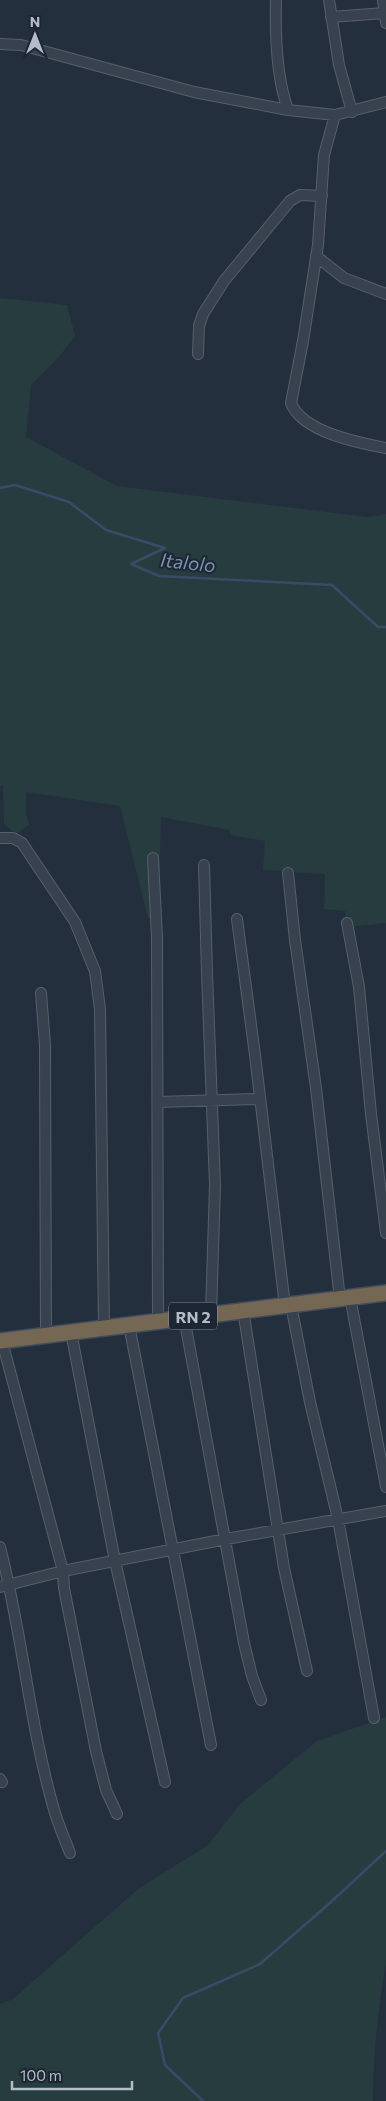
<svg xmlns="http://www.w3.org/2000/svg" width="386" height="2101" font-family="Commissioner,sans-serif">
  <style>
    .green { fill: #263c3f }
    .lines { fill: none; stroke-linecap: round; stroke-linejoin: round }
    .stream { stroke: #394c67; stroke-width: 2.5 }
    .minor-casing { stroke: #565f6c; stroke-width: 12 }
    .highway-casing { stroke: #434c59; stroke-width: 18 }
    .minor { stroke: #38414e; stroke-width: 10 }
    .highway { stroke: #746855; stroke-width: 15 }
    .labels { text-anchor: middle; dominant-baseline: central; stroke-width: 4; stroke-linejoin: round; paint-order: stroke }
    .shield { fill: #1d2633; stroke: #878f9c; stroke-width: 1 }
    .shield-label { font-size: 16px; font-weight: bold; fill: #b4bcc9 }
    .water-label { font-size: 19px; font-style: italic; fill: #7c92b1; stroke: #1d2633 }
  </style>
  <rect width="100%" height="100%" fill="#242f3e"/>
  <path class="green" d="M0,298L67,305L75,336L59,357L31,385L26,437L117,486L367,517L386,514V923L347,927L345,911L324,909L325,874L263,870L265,841L230,835V830L161,817L159,884L162,919L148,918L120,806L26,792V813L29,825L16,834L4,824L3,786H0Z
    M386,1717V1963C378,2009 373,2054 373,2101H0V2004L13,1999L138,1889L208,1845L240,1804L317,1741Z"/>
  <g class="lines">
    <path class="stream" d="M0,488L15,485L69,502L106,530L165,548L131,564L159,576L332,585L378,627H386
      M203,2101L165,2065L158,2033L183,1998L260,1964L331,1902L386,1851"/>
    <defs>
      <path id="minor" d="M276,0C275,36 276,76 288,110
        M329,0L339,65L352,112
        M383,0L386,23
        M331,17L385,13
        M0,44L21,45L194,92L288,110L335,115L386,102
        M335,115L324,155L318,245L303,341L291,403C302,432 359,443 386,448
        M316,256L344,278L386,294
        M198,354L199,326L203,314L224,281L290,201L300,195L322,196
        M0,838H13L22,843L75,922L95,971L100,1009L104,1328
        M153,858L157,938L158,1320
        M204,865L207,973L215,1185L211,1314
        M288,873L295,940L316,1088L340,1299
        M237,919L255,1055L285,1306
        M347,923L359,987L371,1114L386,1233
        M41,993L45,1045L46,1334
        M158,1102L260,1099
        M350,1297L386,1487
        M291,1305L310,1402L338,1519L374,1718
        M243,1310L284,1568L307,1671
        M184,1317L244,1643L252,1676L261,1700
        M129,1325L211,1745
        M71,1332L115,1561L165,1782
        M2,1341L63,1571L64,1588L96,1751L106,1790L117,1814
        M0,1547C22,1632 29,1721 53,1806C57,1822 64,1837 70,1853
        M0,1587L63,1571L226,1539L386,1511
        M0,1779L2,1782"/>
      <path id="highway" d="M0,1341L386,1293"/>
    </defs>
    <use href="#minor" class="minor-casing"/>
    <use href="#highway" class="highway-casing"/>
    <use href="#minor" class="minor"/>
    <use href="#highway" class="highway"/>
  </g>
  <g class="labels">
    <rect class="shield" x="169" y="1302.5" width="48" height="27" rx="4"/>
    <g class="shield-label">
      <text x="193" y="1316">RN 2</text>
    </g>
    <g class="water-label">
      <text transform="translate(188 562) rotate(6)">Italolo</text>
    </g>
  </g>
  <g transform="translate(35 35)" stroke="#1d2633" stroke-width="4" paint-order="stroke">
  <path d="M0-4L9 19L0 12L-9 19Z" fill="#b4bcc9"/>
  <text y="-8" font-size="14" font-weight="bold" text-anchor="middle" fill="#b4bcc9">N</text>
  </g>
  <path d="M12 2081v8h120v-8" fill="none" stroke="#b4bcc9" stroke-width="2.5"/>
  <text x="20" y="2081" font-size="15" fill="#b4bcc9" stroke="#1d2633" stroke-width="4" paint-order="stroke">100 m</text>
</svg>
